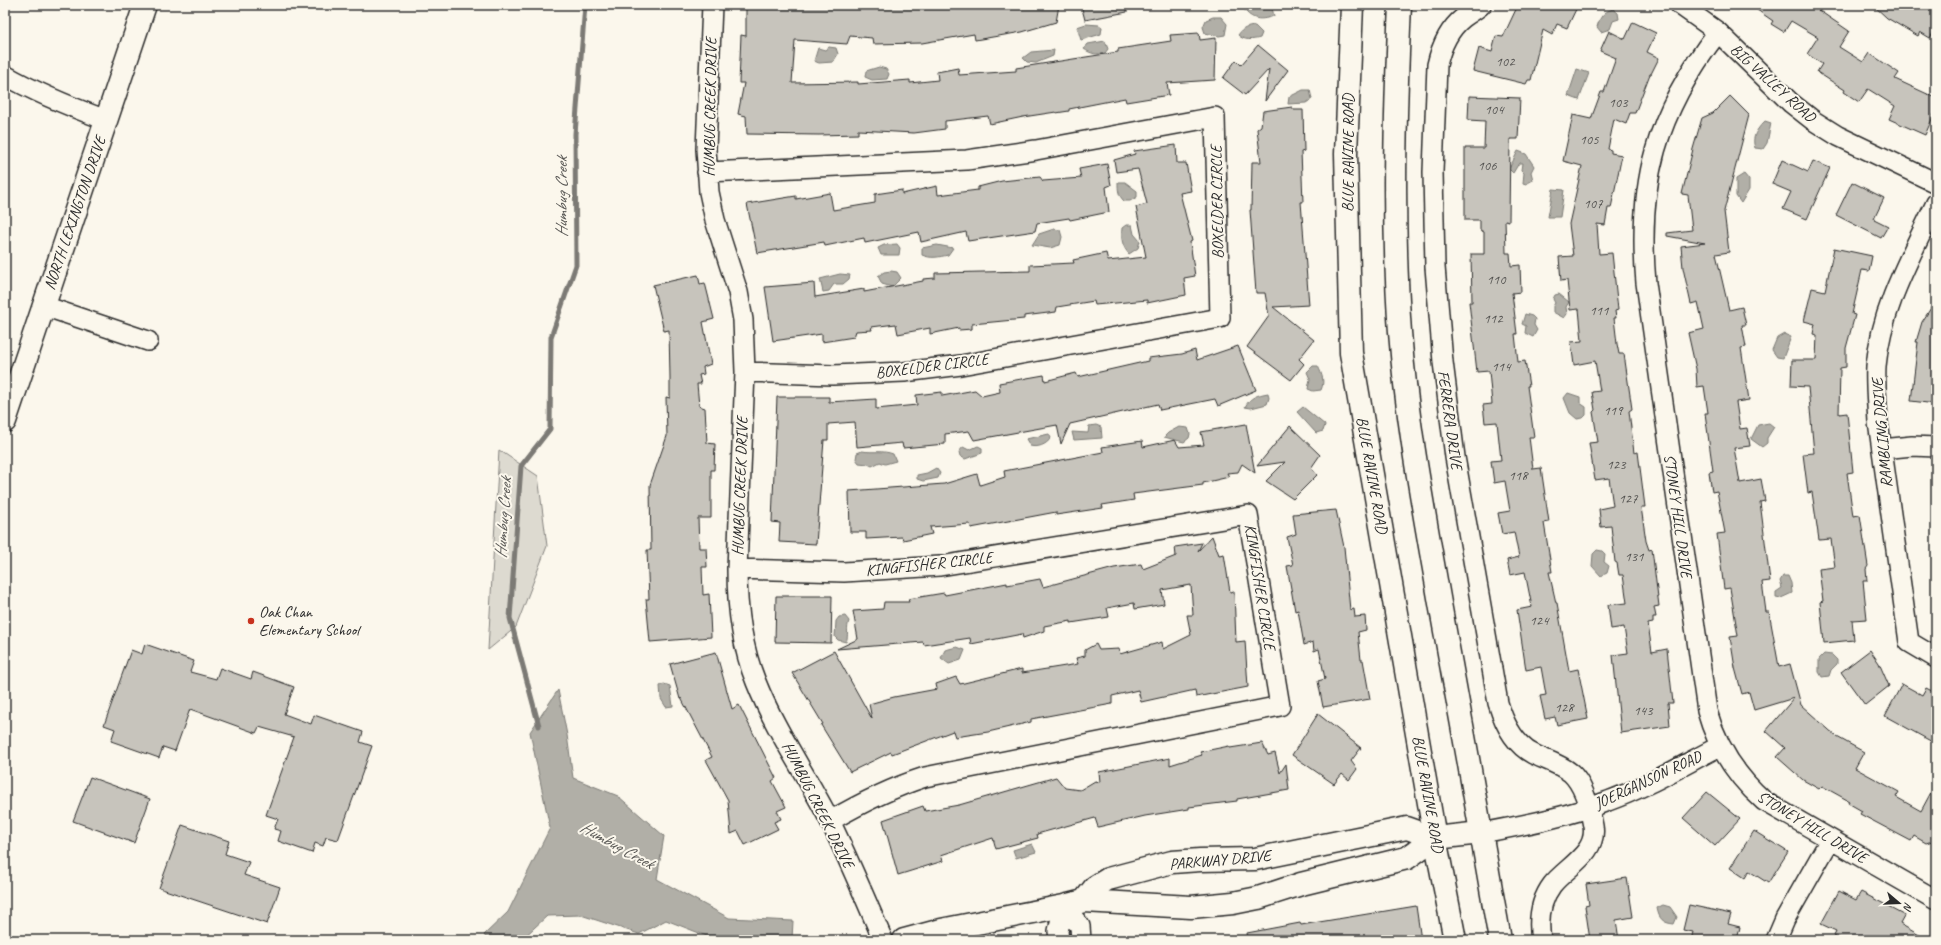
<svg xmlns="http://www.w3.org/2000/svg" width="1941" height="945" font-family="Caveat,sans-serif">
  <style>
    .green { fill: #dddad0; stroke: #84827e }
    .water { fill: #b1afa7; stroke: #7b7a75 }
    .lines { fill: none; stroke-linecap: round; stroke-linejoin: round }
    .stream { stroke: #7b7a75; stroke-width: 5 }
    .building { fill: #c7c4bc; stroke: #2b2b2b }
    .minor-casing { stroke: #2b2b2b; stroke-width: 22 }
    .tertiary-casing { stroke: #2b2b2b; stroke-width: 25 }
    .secondary-casing { stroke: #2b2b2b; stroke-width: 25 }
    .minor { stroke: #fbf7ec; stroke-width: 19 }
    .tertiary { stroke: #fbf7ec; stroke-width: 22 }
    .secondary { stroke: #fbf7ec; stroke-width: 22 }
    .poi-dot { fill: #c8321e; stroke: #fbf7ec; stroke-width: 1.5 }
    .labels { text-anchor: middle; dominant-baseline: central; stroke-width: 4; stroke-linejoin: round; paint-order: stroke }
    .number-label { font-size: 14px; fill: #52514f }
    .street-label { font-size: 16px; fill: #2b2b2b; stroke: #fbf7ec }
    .poi-label { font-size: 16px; fill: #2b2b2b; stroke: #fbf7ec; text-anchor: start }
    .water-label { font-size: 17px; font-style: italic; fill: #5a5956; stroke: #fbf7ec }
  </style>
  <rect width="100%" height="100%" fill="#fbf7ec"/>
  <filter id="ink" filterUnits="userSpaceOnUse"><feTurbulence type="fractalNoise" baseFrequency=".025" numOctaves="2"/><feDisplacementMap in="SourceGraphic" scale="8" xChannelSelector="R" yChannelSelector="G"/><feConvolveMatrix kernelMatrix="1 2 1 2 8 2 1 2 1" color-interpolation-filters="sRGB"/></filter>
  <g filter="url(#ink)">
    <path class="green" d="M499,450L538,476L547,546L516,627L488,650Z"/>
    <path class="water" d="M1246,5H1269L1272,8L1274,16C1262,20 1254,21 1245,11Z
      M1613,9L1618,13L1619,19L1613,21L1610,29L1601,32L1597,27C1600,17 1603,12 1613,9Z
      M1213,17H1221L1227,24L1225,35L1219,36L1205,33L1203,27L1206,20Z
      M1086,24L1099,25L1102,27L1101,34L1081,40L1077,27Z
      M1255,26L1262,33L1260,38C1253,40 1244,41 1238,35C1243,28 1247,27 1255,26Z
      M1105,41L1108,49L1105,53C1097,55 1091,54 1084,49L1088,44Z
      M829,47L836,48L838,54L833,62L819,63L814,61L818,48L825,50Z
      M1054,50L1053,56L1036,63L1027,62L1023,58L1031,52Z
      M879,67L886,69L889,74L887,79L872,80L865,77L866,71Z
      M1577,69L1589,73L1579,100L1568,96Z
      M1303,90H1310L1312,99L1306,103L1288,104L1289,97Z
      M1765,121L1771,123L1767,143L1763,149L1755,148C1751,137 1757,129 1765,121Z
      M1518,151L1526,154L1534,166L1531,172L1533,180L1526,184L1523,183L1524,173L1521,170L1522,163H1519L1513,173L1509,169Z
      M1744,174L1749,180V190L1741,203L1736,196V179Z
      M1118,182H1125L1137,191V197L1130,201H1124C1118,195 1118,190 1118,182Z
      M1553,189L1564,190L1560,217H1548Z
      M1126,225H1132L1134,234L1140,241L1138,248L1129,254C1122,246 1121,239 1122,228Z
      M1054,229L1060,230L1062,237L1060,245L1050,248L1032,245L1039,234Z
      M897,244L900,248L899,255H881L878,248L884,245Z
      M937,245L953,248L948,255C939,257 931,259 922,255V248Z
      M891,271L897,272L901,278L892,287L882,284L878,276L884,272Z
      M840,274L850,275L849,279L843,284H834L829,291L823,292L820,279Z
      M1559,294L1569,302L1566,307L1567,314L1564,318L1553,312V306L1555,303L1553,299L1555,295Z
      M1525,314L1532,316L1535,319L1534,325L1537,330L1533,337L1525,333L1526,326L1522,324Z
      M1784,334L1791,337L1783,358L1777,357L1772,350L1777,338Z
      M1313,366H1318C1322,375 1325,381 1321,390L1313,391L1308,389L1310,379L1307,372Z
      M1268,393L1269,398L1267,404L1251,408L1245,407C1250,397 1257,395 1268,393Z
      M1568,393L1580,397V403L1586,407V415L1583,418L1577,419L1570,413L1564,398Z
      M1303,407L1325,425L1323,431L1316,433L1297,412Z
      M1769,423L1774,427L1767,438V443L1762,447L1751,439L1758,425Z
      M1096,425L1101,427L1102,438L1074,440L1072,432L1088,433L1089,426Z
      M1179,427L1188,428L1190,434L1189,438L1184,442L1164,437L1168,433Z
      M1049,434L1051,438C1046,445 1038,448 1030,446L1026,439Z
      M978,446L982,448V453L965,459L960,456L959,452L963,447L969,450Z
      M862,451C873,453 883,450 893,454L896,461L885,464L880,462L872,466L868,464L859,463L856,459L857,453Z
      M936,468L940,473L938,478L923,481L917,479V475L927,473Z
      M1597,550L1602,551L1605,554L1604,562L1609,566L1607,573L1601,576L1592,566L1593,554Z
      M1783,576H1788L1791,583L1792,593L1781,598L1776,597V592L1782,588L1780,581Z
      M845,616L849,621C846,629 849,635 846,642L838,640L835,637L836,621L839,617Z
      M957,647L965,650L961,660L949,664L941,658L945,650Z
      M1824,654L1832,655L1837,660V664L1831,670L1829,676L1822,677L1819,672V659Z
      M664,684L670,686L673,706L666,707L661,699L660,686Z
      M558,690L567,735L573,778L618,796L664,836L657,879L729,918L793,921L792,940H717L666,920L639,934L581,915L547,916L521,940H488L484,935L508,912L550,828L530,732Z
      M1032,844L1036,852L1016,858L1013,850Z
      M1663,905L1670,907L1677,917L1674,924C1663,923 1659,919 1657,908Z"/>
    <g class="lines">
      <path class="stream" d="M539,726L510,618L521,466L550,429L551,337L576,265L575,134L585,5"/>
    </g>
    <path class="building" d="M746,5H1059L1056,22L1022,32L975,40L974,34L922,43L873,44L872,38L850,36L847,44L795,40L792,83L858,82V84L910,80V83L938,80L937,72L958,68L959,75L1016,71V68L1118,52V49L1171,41L1170,35L1199,33L1200,40L1216,38L1215,80L1167,83L1169,95L1126,102L1125,98L1069,109V111L1056,113V112L1023,117L990,124L988,116L945,121V129L914,133L858,130V134L819,135L747,134L746,116L738,114L744,83H739L741,35L746,36Z
      M1081,5H1127V12L1085,20Z
      M1518,5H1578L1567,28L1557,24L1552,35L1543,30L1531,80H1528L1526,84L1473,71L1479,48L1492,52L1496,36L1503,37Z
      M1750,5H1811L1849,31L1839,47L1863,62L1869,53L1899,73L1895,79L1936,98V110L1925,135L1889,119L1895,106L1868,89L1859,102L1844,92L1845,90L1817,72L1822,64L1807,54L1818,37L1791,21L1784,32L1771,24L1773,21Z
      M1873,5H1936V28L1930,38L1920,32L1918,36L1887,18Z
      M1633,22L1656,33L1647,52L1659,58L1651,74H1650L1635,113H1630L1626,124L1614,119L1608,149L1611,150V153L1622,155L1611,208H1608L1605,225L1597,224L1599,254L1612,253L1618,310L1615,311L1616,318H1614L1617,344L1619,354H1624L1632,409L1629,411L1634,453L1638,452L1645,507H1641L1646,541L1649,550L1652,549L1656,582L1659,606L1654,607L1656,617H1653V623L1648,624L1652,652L1667,649L1673,703H1668L1670,726L1621,733L1613,655L1628,653L1624,627L1611,629L1608,605L1627,603L1623,575H1619L1617,563L1615,562L1611,526L1601,527L1599,509L1613,506L1609,478L1595,480L1589,443L1598,442L1593,412L1595,410L1592,392L1600,391L1595,361L1574,365L1571,342L1582,341L1579,309L1570,310L1567,280L1561,281L1559,257L1573,256L1569,224L1582,166L1563,161L1573,115L1591,119L1601,92H1604L1616,58L1600,51L1609,31L1625,39Z
      M1258,45L1288,70L1265,101L1269,69L1245,95L1223,78L1236,60L1241,65Z
      M1469,96L1520,98L1518,139H1510L1509,221L1505,220L1506,253H1510L1511,266L1520,265L1521,292L1512,293L1517,334H1515L1518,362L1525,361L1529,386H1527L1534,437H1529L1533,469L1541,468L1549,522L1544,523L1552,572H1549L1556,603H1557L1569,671L1578,669L1588,719L1557,725L1555,717L1545,719L1540,696L1546,695L1541,667L1526,670L1517,610L1532,607L1525,572L1510,575L1507,560L1519,557L1514,532L1502,534L1498,513L1510,511L1505,481L1494,483L1491,461L1501,460L1497,422L1485,423L1483,405L1492,404L1489,371L1477,372L1469,302H1472L1471,254H1484V232L1480,230V220H1465V148H1484L1485,121L1468,120Z
      M1730,96L1749,115L1724,211L1729,252L1716,254L1729,310L1742,307L1746,325H1742L1746,347L1741,348L1749,400L1736,402L1740,429L1747,428L1750,446L1734,448L1740,483L1761,479L1765,501L1760,502L1770,581L1762,582L1766,612H1769L1779,667L1790,664L1801,705L1837,737L1864,752L1855,768L1899,792L1896,797L1921,811L1936,783V840L1926,843L1914,836L1911,841L1860,814L1862,811L1848,803L1849,801L1822,786L1819,789L1803,780L1777,757L1785,748L1766,731L1794,698L1754,710L1749,692L1742,694L1735,668L1730,637L1738,636L1730,588L1724,589L1717,534L1725,533L1717,491L1712,492L1709,472L1713,471L1705,413H1708L1704,386L1697,387L1696,369L1688,333L1704,329L1698,302L1691,304L1683,268L1681,246L1705,243L1667,236V233L1692,230L1688,195L1682,194L1693,149L1702,118L1713,113Z
      M1292,107L1294,110H1303L1304,151L1301,152L1303,202H1301L1309,305L1273,307L1314,340L1299,359L1304,364L1291,380L1247,347L1269,316L1265,293H1256L1250,210H1251L1252,162H1261L1257,129L1261,126L1263,111Z
      M1176,145L1177,163H1186L1191,191L1180,193L1192,241L1190,242L1195,276L1184,278L1186,295L1147,303V300L1095,305L1094,301L1057,307L1056,312L1024,316V319L972,324V329L959,330V328L930,334V328L898,334L896,324L871,327L872,330L856,331L854,337L822,342V334L773,341L765,287L814,283L815,297L864,289V292L923,281V279L935,278V273L1030,271V265L1074,263L1073,260L1106,253L1108,261L1146,257L1136,207L1147,204L1138,169L1116,172L1114,160L1135,154L1134,151Z
      M1782,160L1808,172L1813,161L1830,168L1807,219L1783,209L1791,192L1772,184Z
      M1107,164L1111,185L1106,187L1109,212L1070,220L1069,218L1037,223L1035,231L968,241L966,232L921,242L919,232L865,243L864,238L825,246L824,242L757,253L747,204L796,196V199L830,193L833,210L875,203V194L902,190V194L937,186L938,195L978,190V187L1002,181L1040,177L1043,181L1081,178L1079,169Z
      M1852,182L1884,198L1874,219L1888,226L1881,238L1836,215Z
      M1834,248L1872,256L1869,271L1862,270L1852,314L1855,315L1846,348V367L1840,368L1839,414L1847,413L1853,472L1847,473L1853,516L1860,515L1868,566L1866,569L1867,581H1863L1867,619L1852,620L1854,640L1824,643L1820,602L1823,601L1819,569L1835,567L1831,539L1819,540L1812,492L1808,493L1803,454L1814,453L1808,387L1791,386L1792,360H1816L1817,335L1813,334L1815,324L1804,321L1812,288L1825,291Z
      M698,275L700,284L705,283L714,319L703,322L711,364L703,367L704,374L699,375L701,384H697L699,406L705,408L707,443L715,444L714,470H711V518H698L699,548H706L707,567H702L703,595L709,594L711,637L650,642L646,599H649L647,550H651L650,485L667,436L666,397L670,398V377L669,330L664,331L653,285Z
      M1936,300V404L1911,401L1918,342H1916L1922,322Z
      M1238,346L1256,390L1218,406L1215,399L1160,410L1158,404L1070,424L1061,444L1057,425L974,440L969,431L945,434V444L903,448L902,443L857,447L855,422L828,424V440H824L816,544L779,542L780,523L772,522L777,397H829V402L876,399V409L917,405L916,395L942,392V396L975,390L982,396L1000,392L999,383L1044,375L1045,381L1076,373L1078,377L1148,361V358L1182,354L1195,350L1197,360Z
      M1246,424L1255,473L1242,464L1238,472L1227,473L1229,477L1203,483V485L1133,494L1134,500L1102,505L1103,508L1056,515V512L971,528L970,524L930,527L932,534L903,540L902,537L866,539V532H850L849,491L944,484L977,474L980,485L1005,477L1004,471L1103,452L1102,447L1142,441L1143,447L1175,440L1179,447L1204,445L1201,432Z
      M1290,426L1320,455L1311,468L1317,475L1293,499L1266,481L1285,462L1257,466Z
      M1336,510L1344,547L1350,610L1354,609L1355,617L1365,616L1366,630L1358,632L1361,660H1363L1370,699L1323,707L1318,681L1325,679L1319,649L1314,651L1313,642L1304,645L1298,610L1295,611L1287,566L1293,565L1287,537L1296,534L1293,514Z
      M1212,536L1219,555L1224,554L1230,592L1234,591L1236,642L1245,641L1248,687L1196,697L1195,690L1141,702L1138,690L1112,696V704L1031,719V722L988,732L955,737L953,731L892,754L891,752L850,772L821,725L823,724L792,673L834,651L872,719L869,704L894,697L937,689L936,684L956,677L960,684L1022,669V673L1078,664L1076,658L1085,656V650L1096,644L1099,650L1119,649L1120,654L1162,642L1163,649L1191,635L1187,615H1193L1191,585L1162,590L1164,604L1135,609L1134,603L1107,608L1109,617L1071,623V621L1044,626V631L1023,638L1022,634L971,644L970,638L924,645L923,642L837,649L858,639L853,611L883,609L884,602H909L908,599L944,593L945,595L1007,583V585L1040,579L1043,587L1114,568L1141,564L1143,569L1176,556L1175,547L1202,543L1198,551Z
      M776,596H832L831,643L775,642Z
      M145,644L194,661L190,672L216,679L220,668L251,679L253,672L294,687L284,714L311,724L314,715L363,732L360,742L372,746L338,840L326,837L323,846L315,843L312,853L278,841L281,831L274,829L278,819L266,815L294,737L259,727L256,733L190,709L175,751L163,747L159,758L111,741L115,729L104,725L131,650L142,654Z
      M1870,650L1879,663L1889,686L1865,705L1841,672Z
      M716,652L732,709L739,705L776,778L772,781L786,807L777,811L781,819L774,822L778,829L745,845L738,831L731,834L728,800L706,760L712,757L681,698L680,699L670,664Z
      M1902,684L1922,695L1926,688L1936,693V744L1885,716Z
      M1318,714L1361,748L1351,761L1357,769L1349,780L1342,774L1334,784L1292,755Z
      M1262,743L1268,755L1275,753L1280,773L1286,764L1289,790L1237,799V801L1189,807V809L1145,816L1098,827L1095,818L1037,834L1038,838L996,849L993,838L941,855L943,861L898,875L883,820L923,806L925,811L959,805L1056,777L1065,788L1080,790L1095,781L1100,782L1099,772L1170,758V765L1202,755L1200,752L1229,746L1230,748Z
      M90,777L150,799L134,843L73,821Z
      M1707,792L1740,819L1715,846L1683,818Z
      M182,825L229,841L225,854L249,862L244,875L280,887L267,924L159,888Z
      M1754,831L1788,852L1768,883L1749,871L1745,878L1730,868Z
      M1627,878L1633,917L1616,920L1619,940H1590L1585,906L1589,905L1586,884Z
      M1839,891L1856,900L1861,892L1888,906L1905,915L1900,924L1928,940H1843L1834,935L1836,931L1821,924Z
      M1689,905L1731,914L1728,924L1740,927L1737,940H1691L1693,932L1683,930Z
      M1416,906L1421,940H1248L1247,933L1300,923L1301,925Z"/>
    <g class="lines">
      <defs>
        <path id="minor" d="M712,5L706,149L709,192L715,220L738,292L743,320L745,372L737,569C737,607 741,645 756,682C775,730 806,774 830,821C849,860 866,900 883,940
          M1481,5C1476,10 1469,13 1463,18C1448,30 1441,47 1437,65L1433,172L1435,267L1443,362L1455,457L1498,703C1504,723 1514,744 1533,754C1546,760 1560,764 1571,773C1584,785 1590,809 1593,826C1598,853 1566,867 1552,885C1540,901 1538,921 1541,940
          M1680,5L1718,32L1791,103L1814,121L1838,136L1936,183
          M1718,32C1656,113 1637,182 1646,283L1707,711C1717,747 1736,776 1764,801L1936,900
          M5,75C38,94 71,107 106,120
          M707,172L967,160L1036,150L1215,117L1220,318L961,365L904,372L833,375L745,372
          M1936,203C1911,256 1881,308 1876,366C1875,385 1877,403 1878,422L1909,642L1936,658
          M44,306L148,341
          M1882,449L1912,446L1936,447
          M737,569L844,572L940,566L1248,515L1280,706L925,777C891,788 861,803 830,821
          M1481,833C1524,825 1567,817 1608,801C1647,787 1683,765 1720,746
          M1064,906L1080,926L1081,940
          M1059,940L1058,931L1064,906
          M1776,940L1785,919L1830,840"/>
        <path id="tertiary" d="M5,421L145,5
          M1084,901L1095,887L1108,879L1172,862L1200,860L1255,859L1407,828L1435,838L1481,833
          M904,940L941,930L1064,906L1084,901L1191,907L1233,903L1258,898L1301,884L1407,858L1435,838"/>
        <path id="secondary" d="M1352,5L1346,154L1351,353L1435,838L1455,940
          M1400,5C1395,114 1392,223 1400,332C1407,425 1425,517 1441,609C1461,719 1481,830 1500,940"/>
      </defs>
      <use href="#minor" class="minor-casing"/>
      <use href="#tertiary" class="tertiary-casing"/>
      <use href="#secondary" class="secondary-casing"/>
      <use href="#minor" class="minor"/>
      <use href="#tertiary" class="tertiary"/>
      <use href="#secondary" class="secondary"/>
    </g>
  </g>
  <circle class="poi-dot" cx="251" cy="621" r="4"/>
  <g class="labels">
    <g class="number-label">
      <text x="1505" y="61">102</text>
      <text x="1618" y="102">103</text>
      <text x="1494" y="109">104</text>
      <text x="1589" y="139">105</text>
      <text x="1487" y="165">106</text>
      <text x="1593" y="203">107</text>
      <text x="1496" y="279">110</text>
      <text x="1599" y="310">111</text>
      <text x="1493" y="318">112</text>
      <text x="1501" y="366">114</text>
      <text x="1613" y="410">119</text>
      <text x="1616" y="464">123</text>
      <text x="1518" y="475">118</text>
      <text x="1628" y="498">127</text>
      <text x="1634" y="556">131</text>
      <text x="1539" y="620">124</text>
      <text x="1564" y="707">128</text>
      <text x="1643" y="710">143</text>
    </g>
    <g class="street-label">
      <text transform="translate(1773 83) rotate(42)">BIG VALLEY ROAD</text>
      <text transform="translate(710 107) rotate(-89)">HUMBUG CREEK DRIVE</text>
      <text transform="translate(1348 153) rotate(-90)">BLUE RAVINE ROAD</text>
      <text transform="translate(1217 202) rotate(-91)">BOXELDER CIRCLE</text>
      <text transform="translate(75 213) rotate(-71)">NORTH LEXINGTON DRIVE</text>
      <text transform="translate(932 366) rotate(-7)">BOXELDER CIRCLE</text>
      <text transform="translate(1450 420) rotate(82)">FERRERA DRIVE</text>
      <text transform="translate(1882 433) rotate(-95)">RAMBLING DRIVE</text>
      <text transform="translate(1372 475) rotate(80)">BLUE RAVINE ROAD</text>
      <text transform="translate(740 486) rotate(-88)">HUMBUG CREEK DRIVE</text>
      <text transform="translate(1678 516) rotate(82)">STONEY HILL DRIVE</text>
      <text transform="translate(929 564) rotate(-6)">KINGFISHER CIRCLE</text>
      <text transform="translate(1260 587) rotate(81)">KINGFISHER CIRCLE</text>
      <text transform="translate(1648 780) rotate(-25)">JOERGANSON ROAD</text>
      <text transform="translate(1428 794) rotate(80)">BLUE RAVINE ROAD</text>
      <text transform="translate(818 805) rotate(63)">HUMBUG CREEK DRIVE</text>
      <text transform="translate(1812 827) rotate(31)">STONEY HILL DRIVE</text>
      <text transform="translate(1220 860) rotate(-5)">PARKWAY DRIVE</text>
    </g>
    <g class="poi-label">
      <text x="259" y="612">Oak Chan<tspan x="259" dy="18">Elementary School</tspan></text>
    </g>
    <g class="water-label">
      <text transform="translate(561 197) rotate(-90)">Humbug Creek</text>
      <text transform="translate(503 518) rotate(-86)">Humbug Creek</text>
      <text transform="translate(617 845) rotate(29)">Humbug Creek</text>
    </g>
  </g>
  <rect width="1941" height="945" fill="none" stroke="#fbf7ec" stroke-width="20"/>
  <rect x="10" y="10" width="1921" height="925" fill="none" stroke="#2b2b2b" stroke-width="1.5" filter="url(#ink)"/>
  <g transform="translate(1899 903) rotate(109)" stroke="#fbf7ec" stroke-width="3" paint-order="stroke">
  <path d="M0-3L7 15L0 10L-7 15Z" fill="#2b2b2b"/>
  <text y="-6" font-size="11" font-weight="bold" text-anchor="middle" fill="#2b2b2b">N</text>
  </g>
</svg>
